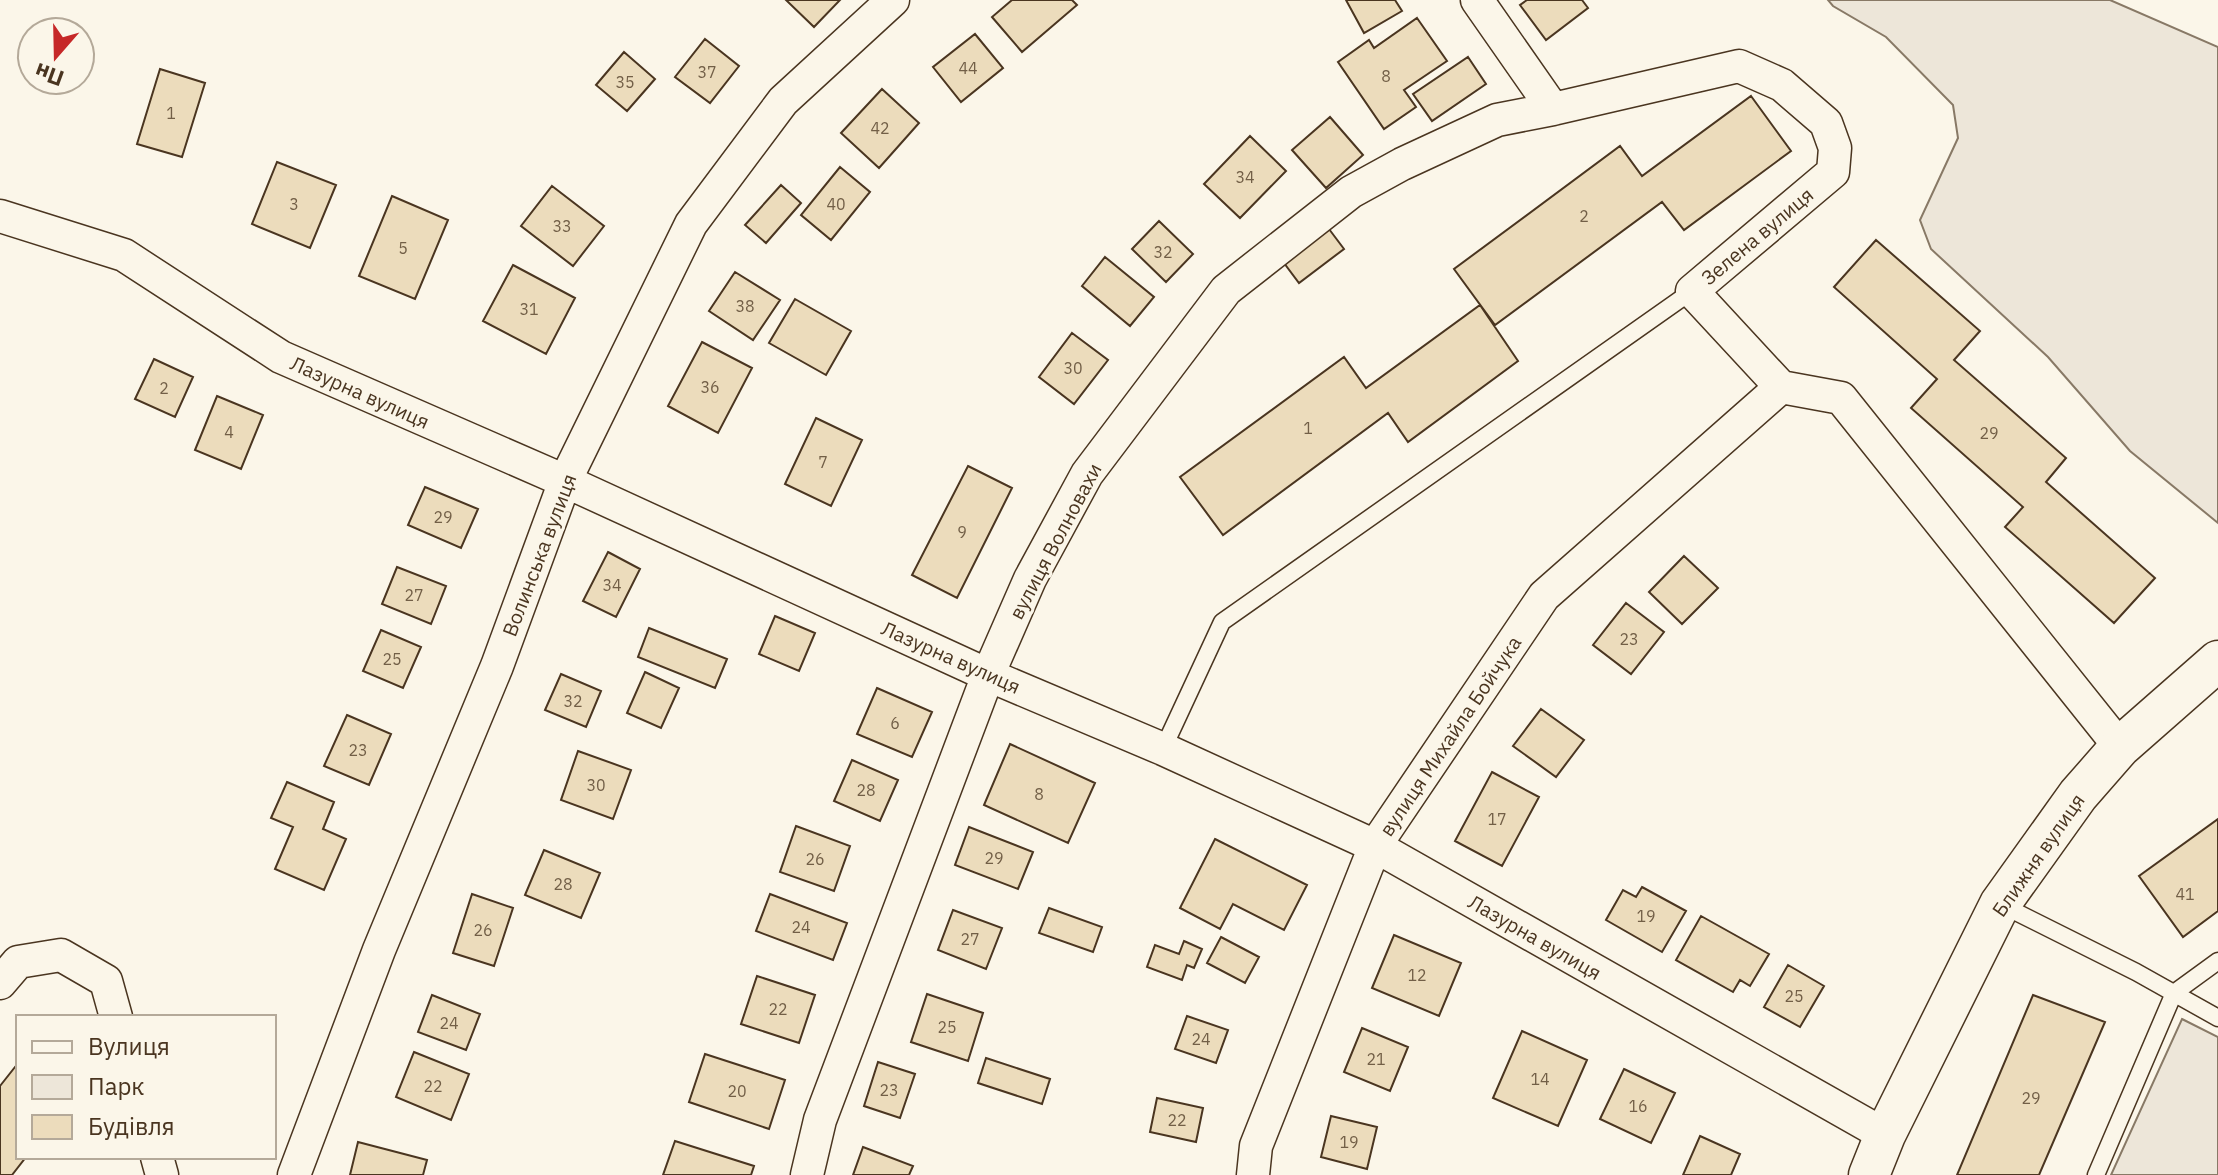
<svg xmlns="http://www.w3.org/2000/svg" width="2218" height="1175" font-family="'IBM Plex Sans',sans-serif">
  <style>
    .green { fill: #ede6d9; stroke: #887966; stroke-width: 2 }
    .building { fill: #ecdcbc; stroke: #4a3520; stroke-width: 2 }
    .lines { fill: none; stroke-linecap: round; stroke-linejoin: round }
    .service-casing { stroke: #4a3520; stroke-width: 19 }
    .minor-casing { stroke: #4a3520; stroke-width: 35 }
    .tertiary-casing { stroke: #4a3520; stroke-width: 43 }
    .service { stroke: #fbf6e9; stroke-width: 16 }
    .minor { stroke: #fbf6e9; stroke-width: 32 }
    .tertiary { stroke: #fbf6e9; stroke-width: 40 }
    .labels { text-anchor: middle; dominant-baseline: central; stroke-width: 6; stroke-linejoin: round; paint-order: stroke }
    .number-label { font-size: 16px; fill: #725f47 }
    .street-label { font-size: 20px; fill: #4a3520; stroke: #fbf6e9 }
  </style>
  <rect width="100%" height="100%" fill="#fbf6e9"/>
  <path class="green" d="M1828,0H2110L2218,47V523L2130,451L2048,357L1931,249L1920,220L1958,138L1953,105L1886,37L1833,6Z
    M2182,1019L2218,1037V1175H2111Z"/>
  <path class="building" d="M786,0H840L814,27Z
    M1012,0H1072L1077,5L1022,52L992,17Z
    M1346,0H1395L1402,11L1364,33Z
    M1527,0H1582L1588,8L1546,40L1520,5Z
    M1417,18L1447,61L1404,90L1416,107L1384,129L1338,62L1369,40L1374,48Z
    M975,34L1003,68L961,102L933,67Z
    M705,39L739,66L710,103L675,77Z
    M624,52L655,79L627,111L596,85Z
    M1468,57L1486,84L1432,121L1413,94Z
    M160,69L205,83L182,157L137,144Z
    M882,89L919,123L879,168L841,133Z
    M1751,96L1791,151L1684,230L1662,202L1495,325L1454,269L1620,146L1642,176Z
    M1330,117L1363,155L1326,188L1292,150Z
    M1250,136L1286,171L1240,218L1204,184Z
    M277,162L336,185L310,248L252,224Z
    M840,167L870,192L831,240L801,215Z
    M781,185L801,203L766,243L745,225Z
    M552,186L604,226L573,266L521,226Z
    M392,196L448,220L415,299L359,276Z
    M1159,221L1193,254L1166,282L1132,249Z
    M1329,229L1344,249L1299,283L1284,263Z
    M1876,240L1980,331L1954,360L2066,458L2046,482L2155,578L2114,623L2005,527L2023,507L1911,408L1937,379L1834,287Z
    M1105,257L1154,297L1130,326L1082,286Z
    M513,265L575,298L546,354L483,321Z
    M735,272L780,300L753,340L709,311Z
    M795,299L851,331L826,375L769,343Z
    M1480,305L1518,361L1408,442L1388,413L1223,535L1180,477L1344,357L1366,388Z
    M1072,333L1108,360L1074,404L1039,377Z
    M702,342L752,368L718,433L668,406Z
    M154,359L193,377L175,417L135,399Z
    M217,396L263,415L241,469L195,450Z
    M816,418L862,440L831,506L785,484Z
    M968,466L1012,488L957,598L912,575Z
    M425,487L478,509L461,548L408,525Z
    M608,552L640,569L616,617L583,601Z
    M1684,556L1718,588L1682,624L1649,592Z
    M397,567L446,586L431,624L382,604Z
    M1626,603L1664,632L1631,674L1593,645Z
    M775,616L815,633L799,671L759,654Z
    M649,628L727,659L715,688L638,657Z
    M381,630L421,647L403,688L363,671Z
    M645,672L679,688L661,728L627,713Z
    M561,674L601,691L586,727L545,710Z
    M877,688L932,712L912,757L857,734Z
    M1541,709L1584,740L1556,777L1513,746Z
    M347,715L391,734L369,785L324,766Z
    M1010,744L1095,783L1068,843L984,805Z
    M578,751L631,770L613,819L561,800Z
    M852,760L898,780L880,821L834,801Z
    M1492,772L1539,797L1502,866L1455,841Z
    M287,782L334,802L323,829L346,839L324,890L275,869L293,827L271,818Z
    M2218,819V911L2183,937L2139,876Z
    M796,826L850,846L834,891L780,872Z
    M969,827L1033,852L1018,889L955,865Z
    M1215,839L1307,885L1284,930L1233,904L1220,929L1180,908Z
    M544,850L600,873L581,918L525,895Z
    M1642,887L1686,911L1662,952L1606,920L1623,890L1636,897Z
    M472,894L513,908L494,966L453,953Z
    M770,894L847,923L833,960L756,931Z
    M1049,908L1102,927L1093,952L1039,933Z
    M953,910L1002,928L986,969L938,950Z
    M1701,916L1769,954L1750,986L1740,980L1733,992L1676,960Z
    M1394,935L1461,963L1439,1016L1372,988Z
    M1221,937L1259,957L1245,983L1207,963Z
    M1184,941L1202,949L1194,968L1187,965L1182,980L1147,967L1155,945L1179,954Z
    M1788,965L1824,986L1800,1027L1764,1007Z
    M757,976L815,995L799,1043L741,1024Z
    M927,994L983,1013L968,1061L911,1042Z
    M432,995L480,1014L466,1050L418,1032Z
    M2033,995L2105,1022L2039,1175H1957Z
    M1187,1016L1228,1030L1216,1063L1175,1049Z
    M1362,1028L1408,1047L1390,1091L1344,1072Z
    M1522,1031L1587,1060L1558,1126L1493,1098Z
    M414,1052L469,1074L451,1120L396,1097Z
    M705,1054L785,1080L769,1129L689,1102Z
    M986,1058L1050,1079L1042,1104L978,1083Z
    M878,1062L915,1074L900,1118L864,1106Z
    M15,1067L18,1069V1157H26L12,1175H0V1086Z
    M1624,1069L1675,1093L1651,1143L1600,1119Z
    M1157,1098L1203,1108L1196,1142L1150,1132Z
    M1331,1116L1377,1127L1367,1169L1321,1157Z
    M1700,1136L1740,1154L1731,1175H1683Z
    M675,1141L754,1166L751,1175H663Z
    M358,1142L427,1160L423,1175H350Z
    M863,1147L913,1166L909,1175H853Z"/>
  <g class="lines">
    <defs>
      <path id="service" d="M1163,749L1222,622L1692,291
        M2002,905L2136,972L2218,1018
        M2096,1175L2174,993L2218,961"/>
      <path id="minor" d="M1477,0L1553,109L1739,66L1782,85L1826,123L1835,148L1833,172L1692,291L1781,387L1841,398L2120,747
        M0,216L124,255L281,357L565,481L988,675L1163,749L1375,846L1885,1135
        M0,983L18,962L61,955L106,981L116,1017
        M157,1157L162,1175
        M294,1175L379,950L497,666L565,481L691,224L783,101L893,0
        M807,1175L820,1120L988,675L1030,579L1087,474L1226,290L1351,192L1402,164L1497,120L1553,109
        M1253,1175L1256,1146L1375,846L1544,596L1781,387"/>
      <path id="tertiary" d="M1869,1175L1885,1135L2000,904L2078,795L2120,747L2218,661"/>
    </defs>
    <use href="#service" class="service-casing"/>
    <use href="#minor" class="minor-casing"/>
    <use href="#tertiary" class="tertiary-casing"/>
    <use href="#service" class="service"/>
    <use href="#minor" class="minor"/>
    <use href="#tertiary" class="tertiary"/>
  </g>
  <g class="labels">
    <g class="number-label">
      <text x="968" y="68">44</text>
      <text x="707" y="72">37</text>
      <text x="1386" y="76">8</text>
      <text x="625" y="82">35</text>
      <text x="171" y="113">1</text>
      <text x="880" y="128">42</text>
      <text x="1245" y="177">34</text>
      <text x="294" y="204">3</text>
      <text x="836" y="204">40</text>
      <text x="1584" y="216">2</text>
      <text x="562" y="226">33</text>
      <text x="403" y="248">5</text>
      <text x="1163" y="252">32</text>
      <text x="745" y="306">38</text>
      <text x="529" y="309">31</text>
      <text x="1073" y="368">30</text>
      <text x="710" y="387">36</text>
      <text x="164" y="388">2</text>
      <text x="1308" y="428">1</text>
      <text x="229" y="432">4</text>
      <text x="1989" y="433">29</text>
      <text x="823" y="462">7</text>
      <text x="443" y="517">29</text>
      <text x="962" y="532">9</text>
      <text x="612" y="585">34</text>
      <text x="414" y="595">27</text>
      <text x="1629" y="639">23</text>
      <text x="392" y="659">25</text>
      <text x="573" y="701">32</text>
      <text x="895" y="723">6</text>
      <text x="358" y="750">23</text>
      <text x="596" y="785">30</text>
      <text x="866" y="790">28</text>
      <text x="1039" y="794">8</text>
      <text x="1497" y="819">17</text>
      <text x="994" y="858">29</text>
      <text x="815" y="859">26</text>
      <text x="563" y="884">28</text>
      <text x="2185" y="894">41</text>
      <text x="1646" y="916">19</text>
      <text x="801" y="927">24</text>
      <text x="483" y="930">26</text>
      <text x="970" y="939">27</text>
      <text x="1417" y="975">12</text>
      <text x="1794" y="996">25</text>
      <text x="778" y="1009">22</text>
      <text x="449" y="1023">24</text>
      <text x="947" y="1027">25</text>
      <text x="1201" y="1039">24</text>
      <text x="1376" y="1059">21</text>
      <text x="1540" y="1079">14</text>
      <text x="433" y="1086">22</text>
      <text x="889" y="1090">23</text>
      <text x="737" y="1091">20</text>
      <text x="2031" y="1098">29</text>
      <text x="1638" y="1106">16</text>
      <text x="1177" y="1120">22</text>
      <text x="1349" y="1142">19</text>
    </g>
    <g class="street-label">
      <text transform="translate(1757 236) rotate(-40)">Зелена вулиця</text>
      <text transform="translate(360 392) rotate(24)">Лазурна вулиця</text>
      <text transform="translate(1055 541) rotate(-62)">вулиця Волновахи</text>
      <text transform="translate(539 555) rotate(-69)">Волинська вулиця</text>
      <text transform="translate(951 657) rotate(24)">Лазурна вулиця</text>
      <text transform="translate(1450 736) rotate(-56)">вулиця Михайла Бойчука</text>
      <text transform="translate(2038 855) rotate(-55)">Ближня вулиця</text>
      <text transform="translate(1535 937) rotate(30)">Лазурна вулиця</text>
    </g>
  </g>
  <rect x="16" y="1015" width="260" height="144" fill="#fbf6e9" stroke="#b4a999" stroke-width="2"/>
  <rect x="32" y="1041" width="40" height="12" fill="#fbf6e9" stroke="#b4a999" stroke-width="2"/>
  <text x="88" y="1055" font-size="24" fill="#4a3520">Вулиця</text>
  <rect x="32" y="1075" width="40" height="24" fill="#ede6d9" stroke="#b4a999" stroke-width="2"/>
  <text x="88" y="1095" font-size="24" fill="#4a3520">Парк</text>
  <rect x="32" y="1115" width="40" height="24" fill="#ecdcbc" stroke="#b4a999" stroke-width="2"/>
  <text x="88" y="1135" font-size="24" fill="#4a3520">Будівля</text>
  <g transform="translate(56 56) rotate(200)"><circle r="38" fill="#fbf6e9" stroke="#b4a999" stroke-width="2"/>
  <path d="M0-6L14 30L0 20L-14 30Z" fill="#c62828"/>
  <text y="-12" font-size="22" font-weight="bold" text-anchor="middle" fill="#4a3520">Пн</text>
  </g>
</svg>
